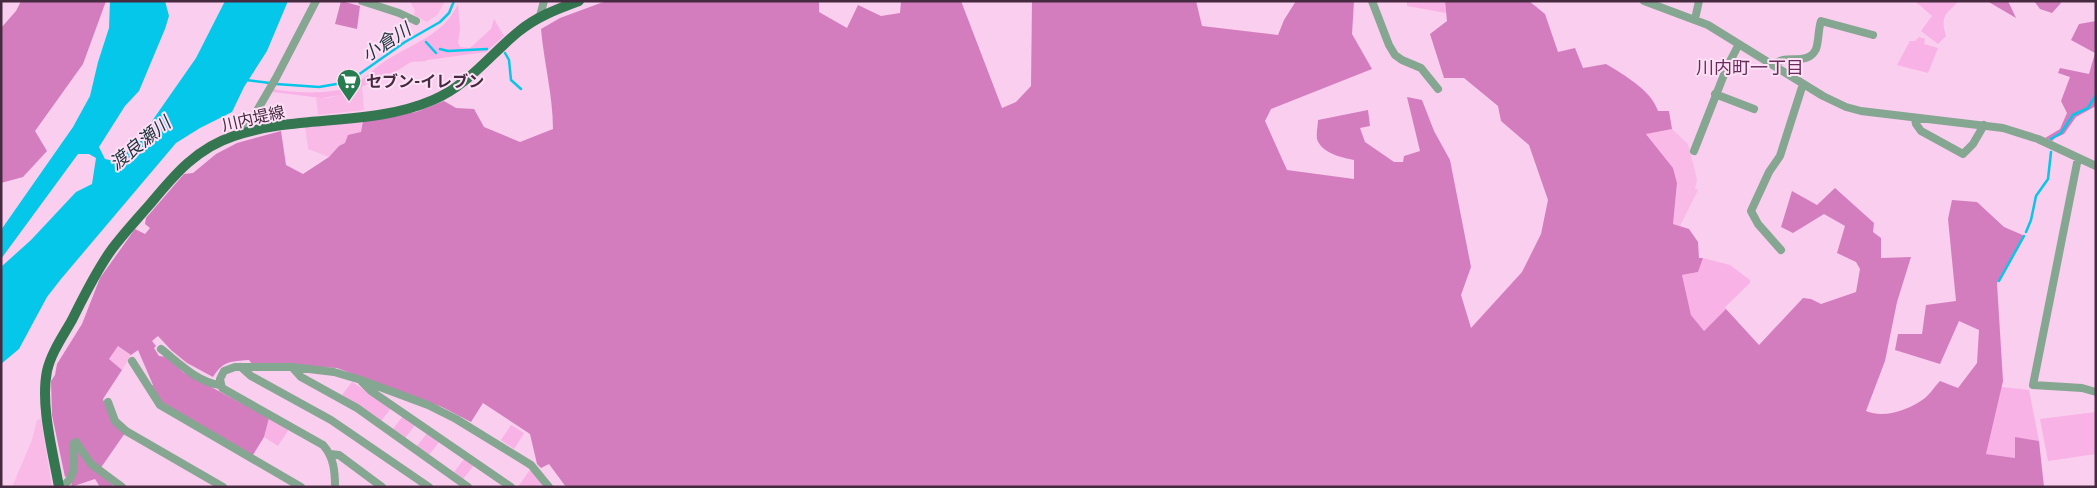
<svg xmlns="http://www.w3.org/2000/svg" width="2097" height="488" font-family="Quicksand,'Noto Sans JP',sans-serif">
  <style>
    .built { fill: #f9bae8 }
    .green { fill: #f8b2e6 }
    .forest { fill: #d37dbf }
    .water { fill: #04c7e9 }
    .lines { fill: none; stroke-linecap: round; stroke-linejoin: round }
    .stream { stroke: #04c7e9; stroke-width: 2.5 }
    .minor { stroke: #85a690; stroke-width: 8 }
    .major { stroke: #347650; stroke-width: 10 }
    .labels { text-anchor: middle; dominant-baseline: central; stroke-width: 4; stroke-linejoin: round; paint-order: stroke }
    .poi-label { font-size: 16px; font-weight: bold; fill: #462a3f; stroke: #fee1f6; text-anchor: start }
    .street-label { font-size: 16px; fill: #462a3f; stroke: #fee1f6 }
    .water-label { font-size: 18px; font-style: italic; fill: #1c353c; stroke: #fee1f6 }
    .neighbourhood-label { font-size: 18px; fill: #692d5c; stroke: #fee1f6 }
  </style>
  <rect width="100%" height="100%" fill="#faceee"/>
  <path class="built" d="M410,1H445L438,14L427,22L414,15L415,11Z
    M362,86L364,110L318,115L316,97L327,98L352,92Z
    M363,121L361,132L329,157L308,149L305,126Z
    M1672,129L1688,144L1697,180L1695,188L1698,190L1680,226L1673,224L1677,183L1673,168L1646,133Z
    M118,346L131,355L122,370L109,359Z
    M41,419L52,487H12L32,440L37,420Z"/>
  <path class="green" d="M1407,1H1445L1446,13L1407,6Z
    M1915,1H1959C1945,15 1940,16 1946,36L1938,44L1921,31L1932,16Z
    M458,4L460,29L458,42L460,47L470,48L491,29L494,19L504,36L486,52L427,60L426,61L411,62L395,72L345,94L322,98L272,92L274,89C293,93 325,94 343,89C358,85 369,73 381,64C408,45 444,36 458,4Z
    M1919,37L1925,39L1924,44L1938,48L1928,73L1897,65L1910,41H1915Z
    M1703,258L1730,265L1750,280V283L1725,307L1726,309L1704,331L1691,315L1682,275L1698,272Z
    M352,382L392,407L381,421L342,395Z
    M2001,387L2029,390L2039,441L2015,438V458L1986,454Z
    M2096,412V454L2048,461L2040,419Z
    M403,416L416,424L405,438L393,429Z
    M269,418L289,429L278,446L264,437Z
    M511,425L524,433L514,449L501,440Z
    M428,432L440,441L429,455L417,446Z
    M465,458L474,465L463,479L454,472Z
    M529,471H533L546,487H518Z"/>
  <path class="forest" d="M21,1H106L83,64L35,131L47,151L23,177L1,183V28L16,11Z
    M341,1L360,6L357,29L335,24Z
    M606,1H819V12L847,28L858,5L881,16L900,13L901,1H961L1002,108L1016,102L1031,86L1032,1H1196L1202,26L1278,35L1284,20L1296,1H1354L1352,34L1372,69L1271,109L1265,121L1287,170L1354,179V160C1343,158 1321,153 1317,139C1316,134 1318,125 1318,120L1368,110L1370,126L1360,128L1365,142L1394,162H1403L1404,156L1420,151L1407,97L1422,100L1434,131L1450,160L1471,267L1461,295L1471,328L1522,272L1541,234L1548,200L1529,145L1501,121L1498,106L1464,78H1444L1430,34L1447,21L1445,1H1529L1545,14L1558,52L1575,48L1583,68L1606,64C1624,75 1651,90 1658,111H1669L1672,129L1646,134L1673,168L1677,183L1673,224L1689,229L1698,242L1699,258H1703L1698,272L1682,275L1691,315L1704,331L1726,309L1759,345L1803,298L1811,299L1821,304L1856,292L1860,269L1856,262L1837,253L1845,226L1824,214L1793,233L1781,227L1792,191L1817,205L1835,188L1874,223L1873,232L1881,238V258L1911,257L1897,302L1885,361L1866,411C1884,419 1909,410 1925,398C1930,394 1935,386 1940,381L1958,388L1977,363L1979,330L1959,321L1940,364L1895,350L1898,334H1922L1926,305L1956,301L1948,219L1952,200L1977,202L2004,227L2025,236L1997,283L2003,381L1986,454L2015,458V437L2039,441L2044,487H566L549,464L541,468L537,464L530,434L483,403L471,422L442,407L337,368L252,364L249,360C230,362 224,360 213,377L187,363L171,350L158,336L152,341L156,346L154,348L159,356L167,357L183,372L269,418L264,437L253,455L161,402L151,386L153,385L138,350L131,355L118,346L109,359L122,370L103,399L112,423L125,433L100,469L113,485L112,487H100L95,479L71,487L72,481L68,476L65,477L52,415L51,381L55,375L57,364L82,324L100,278L135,229L145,234L150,228L145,224L146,218L184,174L193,173L216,154L237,143L281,131L286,165L303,174L329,157L339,146L345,143L348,135L361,132L363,121L416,112L444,101L456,108L474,109L484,127L520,142L553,129C553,96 544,63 541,29L560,18Z
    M1987,1H2008L2016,18Z
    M2034,1H2059L2061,3L2052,13L2040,9Z
    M2096,21V106L2076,117L2064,134L2055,138L2052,141L2045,138L2060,129L2067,113L2061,101L2070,77L2058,73L2060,68L2089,74L2095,53L2071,40L2079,24Z"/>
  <path class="water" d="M110,1H165L169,16L165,29L139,91L125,106L99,147L105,159L114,161L136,144L196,58L225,1H288L267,51L244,87L232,112L200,128L176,143L61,279L47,297L19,349L1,364V267L31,240L76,192L92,184L96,158L89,154H78L1,259V230L73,127L90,96L98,62L109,28Z"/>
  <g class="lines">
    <path class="stream" d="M426,42L436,53
      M440,49L448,51L487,49
      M505,53L509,60L511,80L521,89
      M246,80L270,83
      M276,84L319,87L348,82L405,42L440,22L449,13L454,1
      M2051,139L2061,133L2073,115L2088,108L2096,95
      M2026,232L2031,220L2036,196L2048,179L2051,152
      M1999,281L2024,236"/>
    <path class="minor" d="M362,1L399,13L416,21
      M1372,1L1389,45L1395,55L1402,60L1421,68L1438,89
      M1644,1L1708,25L1823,96L1846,107L1861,111L2003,128L2038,139L2096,166
      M540,16L544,1
      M1695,19L1699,1
      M1773,65C1785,53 1808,67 1816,49C1819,41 1818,30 1821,21L1873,35
      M1715,94L1754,109
      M1915,118L1916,124L1921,131L1963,154L1973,144L1984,125
      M244,133L276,78L316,1
      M1694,151L1727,67L1739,44
      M2078,158L2033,385L2082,388L2096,392
      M1781,250L1758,224L1751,211L1769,172L1780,156L1803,84
      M161,349C179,363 197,382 220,385
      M132,361L160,405L301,487
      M241,367L251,376L331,420L429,487
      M292,367L301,377L357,408L468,487
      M362,382L371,391L511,487
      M108,402L115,421L126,431L223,487
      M330,454L339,455L382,487
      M61,487C78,477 74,460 73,444L76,442L91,464L122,487
      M335,487C335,472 334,457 323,445L222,388L220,379L224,371L235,367H292L334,372L361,380L428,405L456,419L531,465L549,487"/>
    <path class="major" d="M59,487C53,452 40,405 47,371C51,353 63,336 72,320C84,296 96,271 112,249C124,233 138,218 151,203C175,174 197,148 234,136C298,114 371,127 433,100C467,86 490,55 518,32C536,17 557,9 579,1"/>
  </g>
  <defs>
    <symbol id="supermarket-pin" viewBox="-11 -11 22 30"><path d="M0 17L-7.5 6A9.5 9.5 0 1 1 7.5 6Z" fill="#287d50" stroke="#fee1f6"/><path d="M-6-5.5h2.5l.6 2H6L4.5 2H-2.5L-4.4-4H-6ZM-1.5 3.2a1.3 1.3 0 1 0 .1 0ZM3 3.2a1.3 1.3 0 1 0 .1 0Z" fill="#fff"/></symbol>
  </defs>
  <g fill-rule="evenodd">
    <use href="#supermarket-pin" x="335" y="67" width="28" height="38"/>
  </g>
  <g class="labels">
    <g class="poi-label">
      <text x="366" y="81">セブン-イレブン</text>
    </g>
    <g class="street-label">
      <text transform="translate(253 118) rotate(-13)">川内堤線</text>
    </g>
    <g class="water-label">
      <text transform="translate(386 42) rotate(-33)">小倉川</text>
      <text transform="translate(140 143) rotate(-39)">渡良瀬川</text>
    </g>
    <g class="neighbourhood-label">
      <text x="1750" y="67">川内町一丁目</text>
    </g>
  </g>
  <rect width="2097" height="488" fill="none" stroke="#462a3f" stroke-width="5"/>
</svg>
